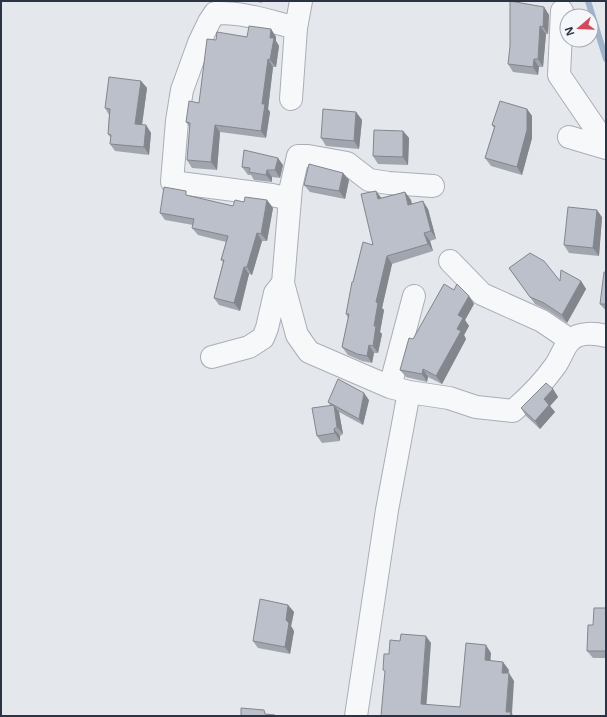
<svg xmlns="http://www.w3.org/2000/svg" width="607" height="717" font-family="'Open Sans',sans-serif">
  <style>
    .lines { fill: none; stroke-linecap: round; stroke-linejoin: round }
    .stream { stroke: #9fb4cc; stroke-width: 6 }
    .minor-casing { stroke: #a9aeb7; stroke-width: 24 }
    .minor { stroke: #f7f8fa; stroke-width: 22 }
    .wall { fill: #a1a5ae }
    .shaded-wall { fill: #83868d }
    .building { fill: #bbc0ca; stroke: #83868d }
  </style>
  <rect width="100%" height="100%" fill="#e4e7ec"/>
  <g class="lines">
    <path class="stream" d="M588,1L606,59"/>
    <defs>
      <path id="minor" d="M562,11L559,75L606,144
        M291,99L296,28
        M569,137L606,148
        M433,186L389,183L369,180L347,163L308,156H298L291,187L283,283L297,335L309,352L390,387L409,392L449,398L476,407L513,411C529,397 543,383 555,366C560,360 565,344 571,340C579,332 596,333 606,336
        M290,199L272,195L172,182L177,121L182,90L199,43L209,22L215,13C243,12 269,21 296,28L301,1
        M450,261L482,294L542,321L570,340
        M212,357L249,347L263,338L267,328L275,293L283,283
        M390,387L414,296
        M356,716L387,510L409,392"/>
    </defs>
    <use href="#minor" class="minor-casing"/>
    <use href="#minor" class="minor"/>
  </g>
  <path class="wall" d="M253,1H262V3Z
    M544,7L549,15L548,34H546L543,67H539L538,75L513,72L508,64Z
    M271,29L276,37V41L279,46L276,67H273L268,109L270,112L266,138L220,132L217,170L192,168L187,160L190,128L186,122L199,103L247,37Z
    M141,81L147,88L142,125H146L151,133L149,155L115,151L110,144L111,138L108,134L109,115L105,108Z
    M527,109L532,116V138L522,175L491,166L485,158L494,128L492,125Z
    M356,112L362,120L359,149L326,146L321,138Z
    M403,131L409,138L408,165L378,164L373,156Z
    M283,165L280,178L272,177V182L254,180L251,175H248L242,167Z
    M343,173L349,180L345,199L310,192L304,185Z
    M376,191L381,198L405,192L411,200L412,204L428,209L436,239L430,241L433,251L392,264L382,308L384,310L380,332L382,334L378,353H374L372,363L362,361L348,355L342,347L348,318L346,314L353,282L373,245Z
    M189,196L233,206L244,202L267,200L273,208L267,241H262L252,275L249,274L240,311L219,305L214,298L223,262L221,260L226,242L198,235L192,228L193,225L165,220L160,213Z
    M602,217L599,256L569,253L564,245Z
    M509,268L560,281H581L586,289L567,323L549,311L535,304Z
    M606,272V311L600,304Z
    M454,290L469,296L474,304L465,320L469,326L464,335L466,339L442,384L428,377L427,382L406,377L400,370L413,339Z
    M553,389L558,397L550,406L555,412L540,429L526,416L521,408Z
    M369,400L363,425L339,412L343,434L340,436V441L322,443L317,436L330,405L328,402Z
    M288,605L294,612L291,626L294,631L290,654L258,648L253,641Z
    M606,608V658H593L587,651L593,625Z"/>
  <path class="shaded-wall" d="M544,7L549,15L548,34L543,27Z
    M540,26L546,34L543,67L538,59Z
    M271,29L276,37V41L279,46L276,67L270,60V38Z
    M268,59L273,67L268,109L270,112L266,138L261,131L262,104Z
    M534,59L539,67L538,75L533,67Z
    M141,81L147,88L141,132L135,124Z
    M527,109L532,116V138L522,175L517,167Z
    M356,112L362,120L359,149L354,141Z
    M146,125L151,133L149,155L144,147Z
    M215,125L220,132L217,170L211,162Z
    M403,131L409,138L408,165L403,157Z
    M278,158L283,165L280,178L275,170Z
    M267,170L272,177V182L266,175Z
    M343,173L349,180L345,199L339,191Z
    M376,191L382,199H378Z
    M405,192L411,200L413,212L408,205Z
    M267,200L273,208L267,241L261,234Z
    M423,201L428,209L436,239L431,231Z
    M597,210L602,217L599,256L593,248Z
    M257,233L262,241L252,275L247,267Z
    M424,233L430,241L433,251L428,244Z
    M387,256L392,264L382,308L384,310L380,332L382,334L378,353L373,346L376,302Z
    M244,267L249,274L240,311L234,303Z
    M581,281L586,289L567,323L562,315Z
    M469,296L474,304L465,320L469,326L464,335L466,339L442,384L436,376L457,329L458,315Z
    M369,345L374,353L372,363L367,356Z
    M423,369L428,377L427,382L422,374Z
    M553,389L558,397L550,406L555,412L540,429L535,421L544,399Z
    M364,393L369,400L363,425L359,419Z
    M334,405L339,412L343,434L337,427Z
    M334,429L340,436V441L335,433Z
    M288,605L294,612L291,626L294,631L290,654L285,647L286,620Z
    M426,636L431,643L426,711L421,704Z
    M486,645L491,653L490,668L485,660Z
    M503,662L509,670L507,680L502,673Z
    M509,673L514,681L512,713L513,716H509L506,712Z"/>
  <path class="building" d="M510,1L544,7L543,27L540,26L538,59H534L533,67L508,64L510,46Z
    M249,26L271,29L270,38H274L270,60L268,59L262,104H265L261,131L215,125L211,162L187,160L190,123L186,122L189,101L199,103L207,39L216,40L217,32L247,37Z
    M109,77L141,81L135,124L146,125L144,147L110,144L111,135L108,134L110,109L105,108Z
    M500,101L527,109V130L517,167L485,158L495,126L492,125Z
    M323,109L356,112L354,141L321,138Z
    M374,130L403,131V157L373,156Z
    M244,150L278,158L275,170H267L266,175L249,172L250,168L242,167Z
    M309,164L343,173L339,191L304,185Z
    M164,187L186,191V195L233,206L235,200L244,202L245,197L267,200L261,234L257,233L247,267H244L234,303L214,298L224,260H221L228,236L192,228L194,219L160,213Z
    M376,191L378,199L405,192L408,205L423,201L431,231L424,233L428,244L387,256L376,302L378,303L374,326H376L373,346L369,345L367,356L357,354L342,347L349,314H346L352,282H353L363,242L373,245L361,194Z
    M568,207L597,210L593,248L564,245Z
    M530,253L544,261L560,281L561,270L581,281L562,315L544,303L530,297L509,268Z
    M604,272H606V304H600Z
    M444,284L454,290L457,284L469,296L458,315L463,318L457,329L461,331L436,376L423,369L422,374L400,370L409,338L413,339Z
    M338,379L364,393L359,419L328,402Z
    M546,383L553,389L544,399L549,405L535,421L521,408Z
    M334,405L337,427L334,429L335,433L317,436L312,408Z
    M260,599L288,605L286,620L289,623L285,647L253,641Z
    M594,608H606V651H587L588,625H593Z
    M401,634L426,636L421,704L460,707L466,643L486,645L485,660L503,662L502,673H509L506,712H511L510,716H381L385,671L383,670L384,654H389L390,640L400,641Z
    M241,708L264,710L265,714L275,715V716H241Z"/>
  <rect width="607" height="717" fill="none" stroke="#2b3445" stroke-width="4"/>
  <g transform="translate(579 28) rotate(251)"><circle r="19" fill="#f4f6f9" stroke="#a4a8b1"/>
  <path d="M0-3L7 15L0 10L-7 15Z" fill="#d1495b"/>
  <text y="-6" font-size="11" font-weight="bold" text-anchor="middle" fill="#2b3445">N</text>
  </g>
</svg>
